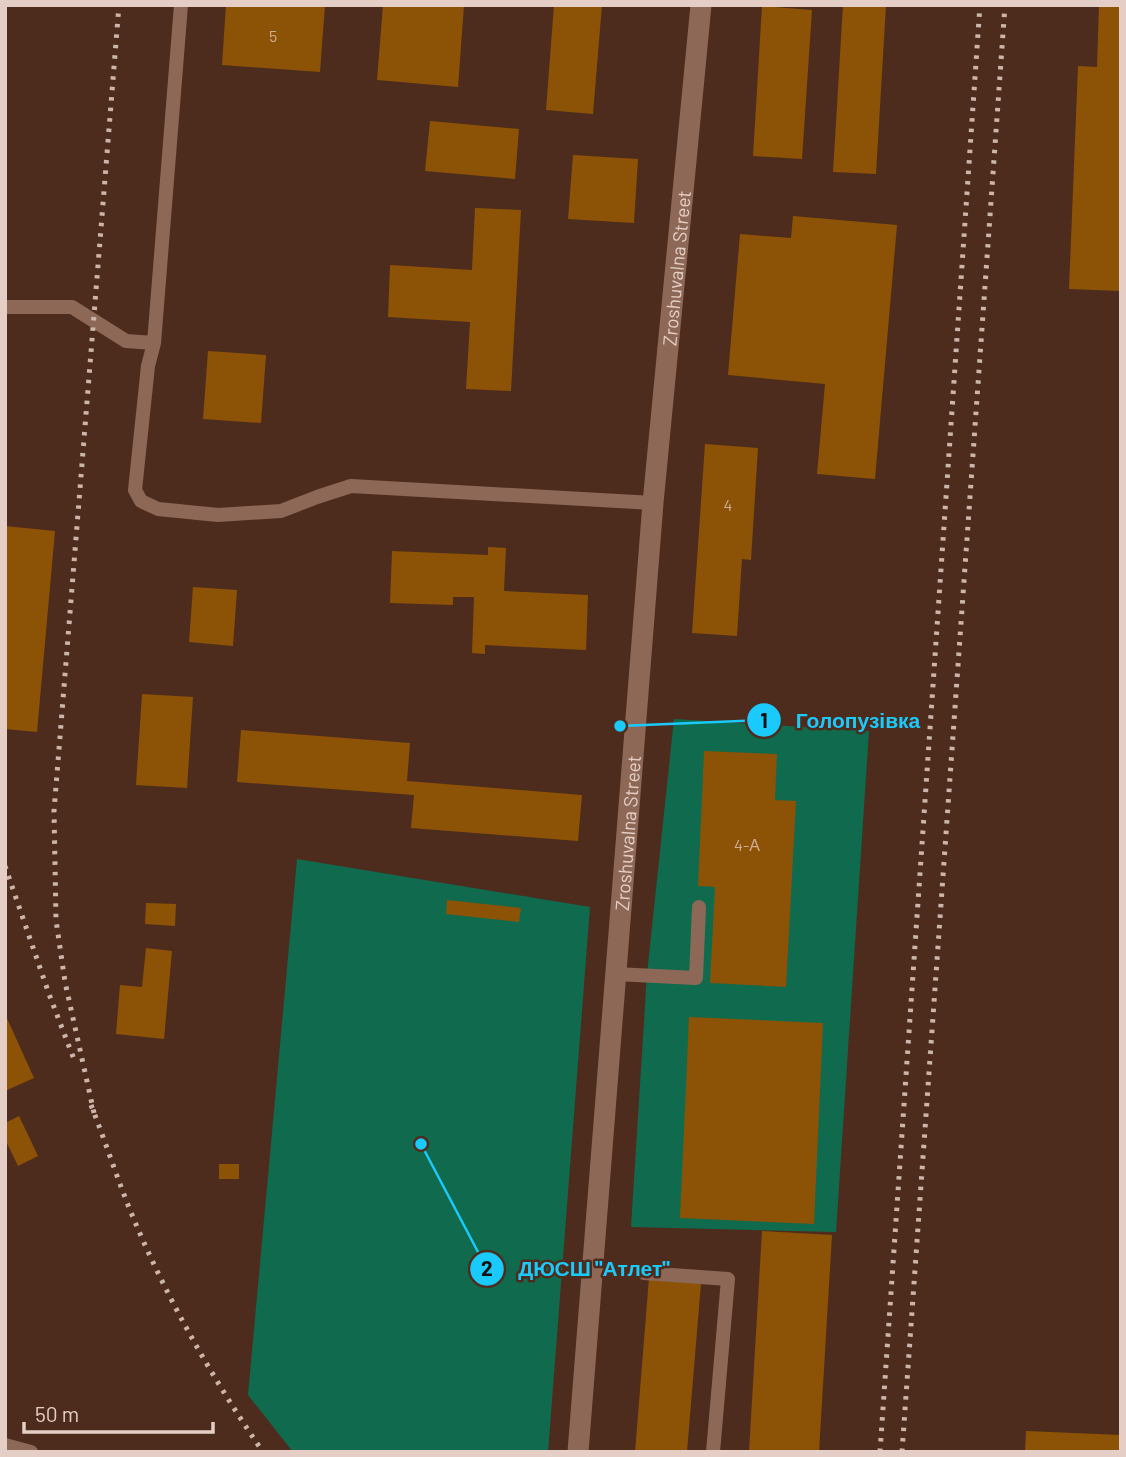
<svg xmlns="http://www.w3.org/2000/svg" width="1126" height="1457" font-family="Barlow,sans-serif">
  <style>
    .green { fill: #106a4d }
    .building { fill: #8c5306 }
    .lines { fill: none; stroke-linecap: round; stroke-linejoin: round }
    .lane { stroke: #8e6857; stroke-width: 14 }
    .street { stroke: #8e6857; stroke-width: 21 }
    .rail { stroke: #cdb5ab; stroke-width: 5; stroke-dasharray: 3.5 7; stroke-linecap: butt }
    .labels { text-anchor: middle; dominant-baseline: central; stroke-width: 5; stroke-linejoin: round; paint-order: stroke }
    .number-label { font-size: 16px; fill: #ceaf95 }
    .street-label { font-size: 19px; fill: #e4cec5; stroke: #4e2c1d }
    .leader { fill: none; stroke: #1acafc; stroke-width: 2.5 }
    .callout-dot { fill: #1acafc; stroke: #4e2c1d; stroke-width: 2.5 }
    .mark-label { font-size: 21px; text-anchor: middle; font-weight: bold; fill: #111 }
    .callout-label { font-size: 21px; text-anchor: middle; font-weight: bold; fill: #1acafc; stroke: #4e2c1d; stroke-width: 5; stroke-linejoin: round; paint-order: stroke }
  </style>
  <rect width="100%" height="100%" fill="#4e2c1d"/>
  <path class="green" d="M674,719L869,731L836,1232L631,1227L647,974Z
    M297,859L590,907L548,1452H293L248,1395Z"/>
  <path class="building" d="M226,5H325L320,72L222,65Z
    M383,5H464L458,87L377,80Z
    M554,5H602L593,114L546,110Z
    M843,5H886L876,174L833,172Z
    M1099,5H1121V291L1069,289L1078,66L1097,67Z
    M762,6L812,10L802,159L753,156Z
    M430,121L519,129L515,179L425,171Z
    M573,155L638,159L634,223L568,219Z
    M475,208L521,210L511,391L466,389L470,322L388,317L390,265L472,270Z
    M793,216L897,225L875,479L817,474L825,384L728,375L740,234L791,238Z
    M208,351L266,355L261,423L203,419Z
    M705,444L758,448L751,560L742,559L737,636L692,633Z
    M5,526L55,531L37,732L5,729Z
    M488,547L506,548L504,591L588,595L586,650L485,645V654L472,653L474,597H453V605L390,603L392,551L488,555Z
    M193,587L237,590L233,646L189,642Z
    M142,694L193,697L187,788L136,785Z
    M241,730L410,743L407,781L582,795L578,841L411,828L414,795L237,782Z
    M704,751L777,754L775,800L796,801L786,987L710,983L715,887L698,886Z
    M447,900L521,908L519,922L446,914Z
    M146,903L176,904L175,926L145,924Z
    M146,948L172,951L164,1039L116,1034L120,985L142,987Z
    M5,1014L34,1078L5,1091Z
    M689,1017L823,1023L814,1224L680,1218Z
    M19,1116L38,1156L18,1166L5,1139V1123Z
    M219,1164H239V1179H219Z
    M762,1231L832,1235L819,1452H749Z
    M649,1278L701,1283L687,1452H635Z
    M1026,1431L1121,1435V1452H1025Z"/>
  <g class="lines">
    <path class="lane" d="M181,5L154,343L148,366L135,490L141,501L158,509L218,515L281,511L317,497L351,486L653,503
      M5,307H72L126,341L154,343
      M615,974L696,978L699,907
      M644,1273L728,1279L713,1452
      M5,1445L31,1452"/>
    <path class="street" id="s1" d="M578,1452L653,503L701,5"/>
    <path class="rail" d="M5,866L49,994L75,1062
      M91,1105C104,1138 115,1172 128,1205C163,1292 210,1375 263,1452
      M94,1113L65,982L56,920L54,811L119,5
      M880,1452L980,5
      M902,1452L1005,5"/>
  </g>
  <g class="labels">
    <g class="number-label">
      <text x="273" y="35">5</text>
      <text x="728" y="504">4</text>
      <text x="747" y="844">4-А</text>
    </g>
    <g class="street-label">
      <text stroke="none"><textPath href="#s1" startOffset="1188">Zroshuvalna Street</textPath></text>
      <text stroke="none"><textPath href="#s1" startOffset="621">Zroshuvalna Street</textPath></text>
    </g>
  </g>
  <path class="leader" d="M620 726L764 720M421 1144L487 1269"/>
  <g class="callout-dot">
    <circle cx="620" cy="726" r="7"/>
    <circle cx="421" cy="1144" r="7"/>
    <circle cx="764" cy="720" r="18"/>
    <circle cx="487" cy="1269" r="18"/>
  </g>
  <g class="mark-label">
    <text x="764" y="728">1</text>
    <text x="487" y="1276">2</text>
  </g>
  <g class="callout-label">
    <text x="858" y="728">Голопузівка</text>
    <text x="594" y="1276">ДЮСШ "Атлет"</text>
  </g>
  <rect width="1126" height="1457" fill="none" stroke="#e4cec5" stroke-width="14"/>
  <path d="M24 1422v10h189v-10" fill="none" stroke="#e4cec5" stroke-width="3.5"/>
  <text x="35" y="1422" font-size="21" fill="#e4cec5" stroke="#4e2c1d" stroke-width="5" paint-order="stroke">50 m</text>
</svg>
